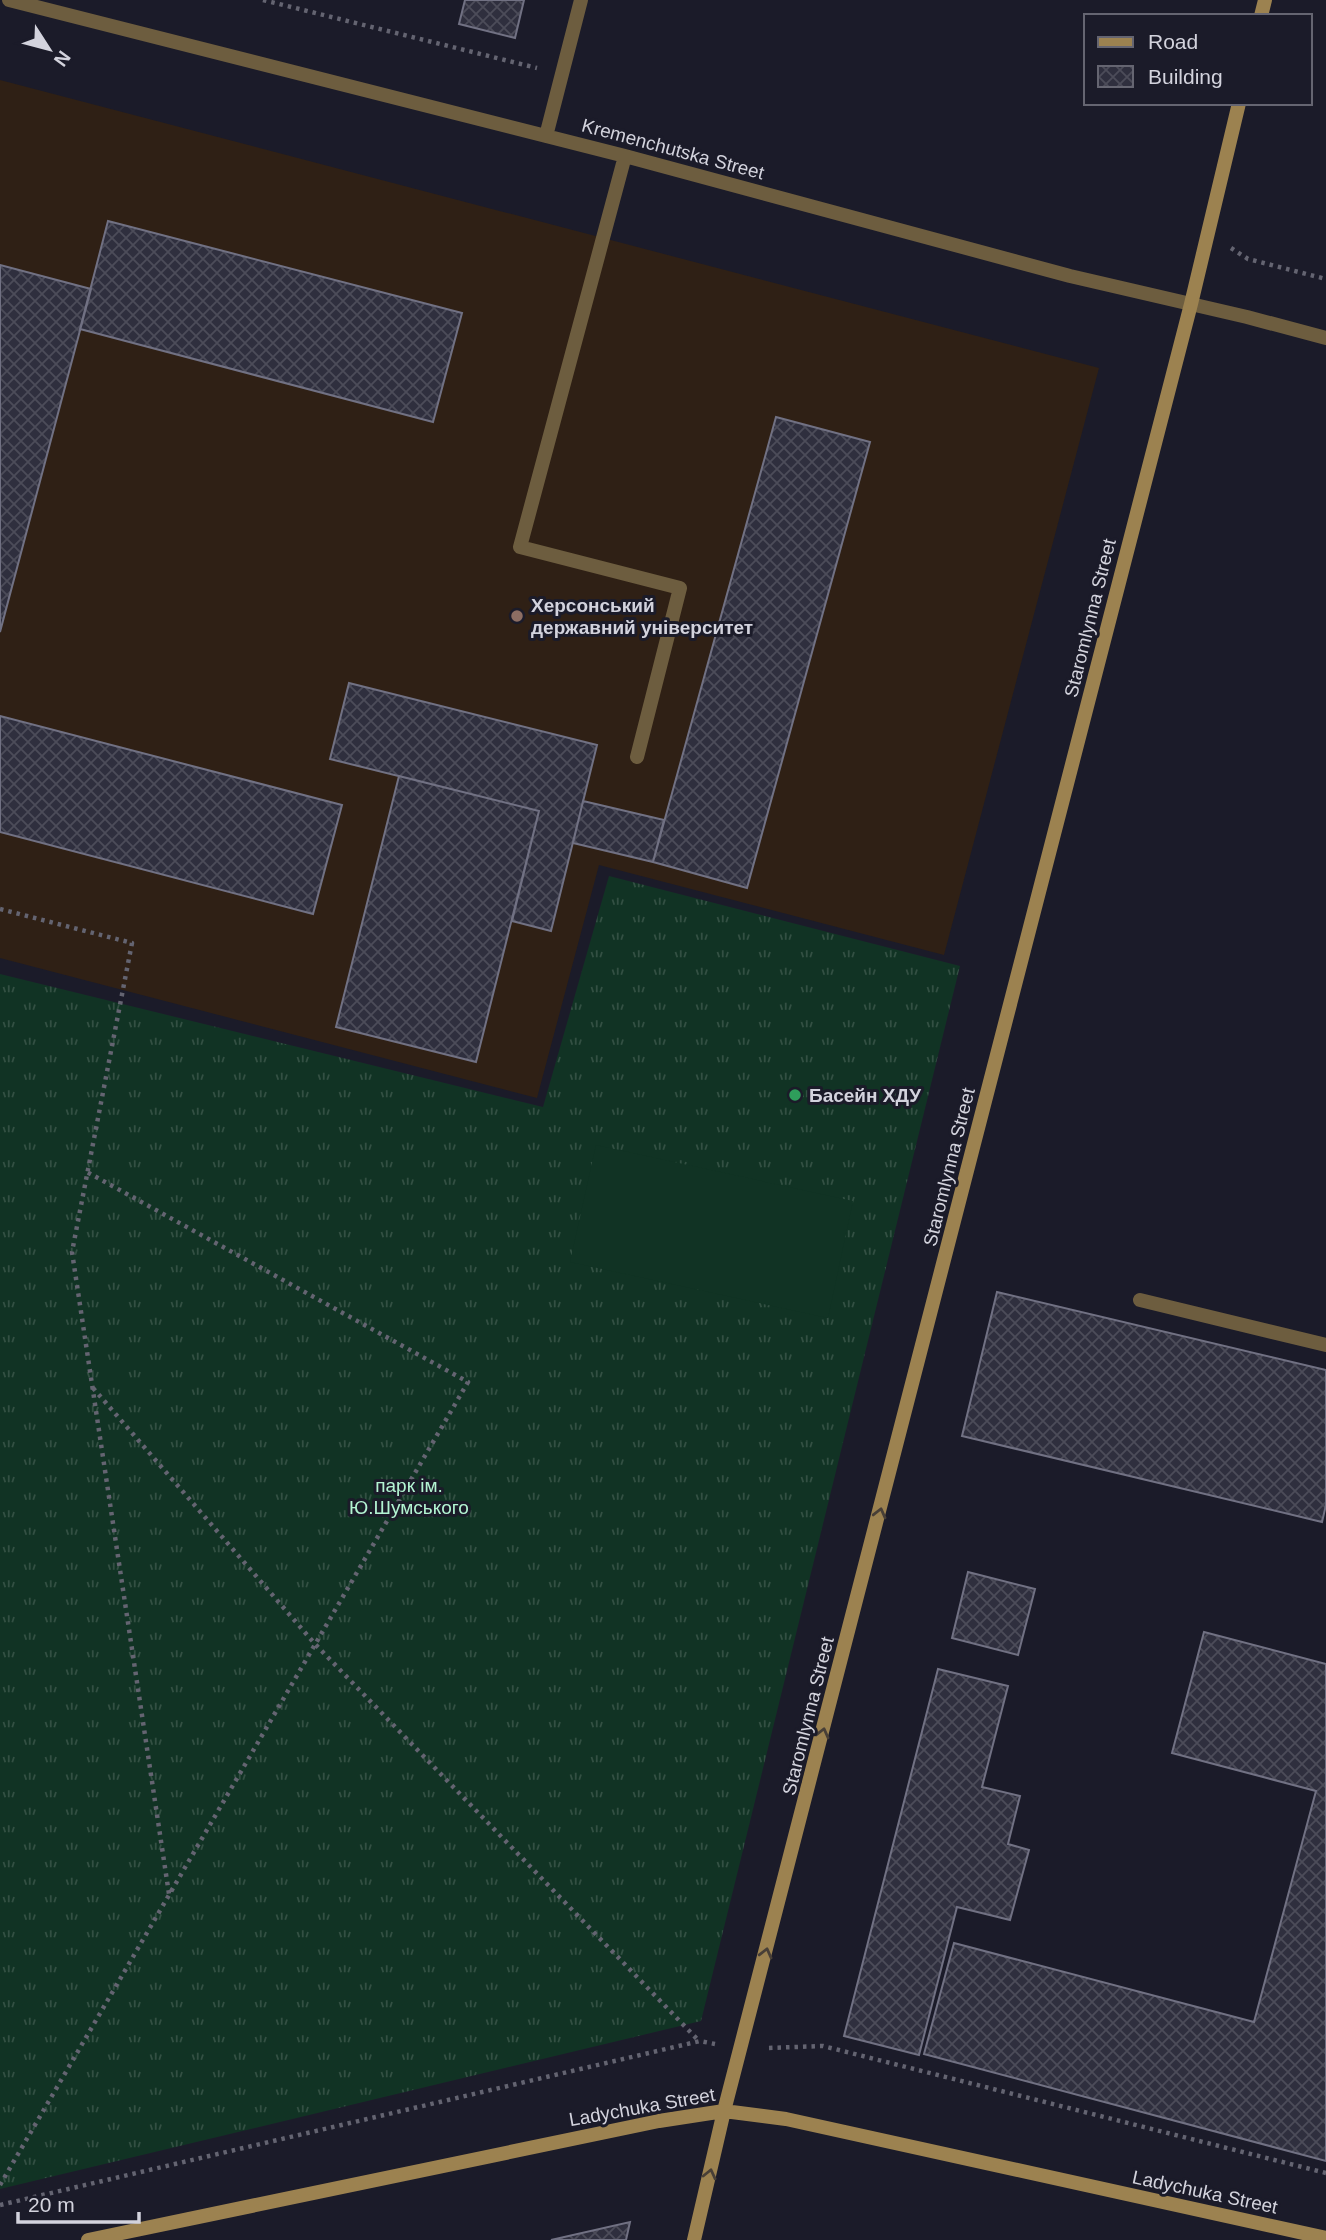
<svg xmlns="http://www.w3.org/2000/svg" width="1326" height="2240" font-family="Helvetica,sans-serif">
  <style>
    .education { fill: #2f2015 }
    .grass { fill: url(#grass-tufts) }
    .pitch { fill: #113324 }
    .building { fill: url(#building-cross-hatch); stroke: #717183; stroke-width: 2 }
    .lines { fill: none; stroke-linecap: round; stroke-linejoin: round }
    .path { stroke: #646471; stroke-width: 4.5; stroke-dasharray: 3.5 5; stroke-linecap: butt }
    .lane { stroke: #6d5d3f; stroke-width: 14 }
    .street { stroke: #6d5d3f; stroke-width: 14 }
    .secondary { stroke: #9c8250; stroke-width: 14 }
    .oneway { stroke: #483f37 }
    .education-dot { fill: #8d6e63; stroke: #1b1b29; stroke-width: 2.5 }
    .leisure-dot { fill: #2e9e5b; stroke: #1b1b29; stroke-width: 2.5 }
    .labels { text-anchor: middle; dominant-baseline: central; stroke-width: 6; stroke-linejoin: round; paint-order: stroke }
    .street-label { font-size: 19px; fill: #d3d3dd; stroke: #1b1b29 }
    .poi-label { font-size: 19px; font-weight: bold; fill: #d3d3dd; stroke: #1b1b29; text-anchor: start }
    .park-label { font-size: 19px; fill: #b3f4d2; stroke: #1b1b29 }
  </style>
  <defs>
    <pattern id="grass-tufts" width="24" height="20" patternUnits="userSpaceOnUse" patternTransform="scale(1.75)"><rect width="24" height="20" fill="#113324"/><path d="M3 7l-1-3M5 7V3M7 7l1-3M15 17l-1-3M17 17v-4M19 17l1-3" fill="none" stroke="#335043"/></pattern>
    <pattern id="building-cross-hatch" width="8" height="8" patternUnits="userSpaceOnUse" patternTransform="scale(1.75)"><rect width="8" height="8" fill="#2f2f3e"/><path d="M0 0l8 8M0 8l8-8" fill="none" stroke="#4c4c59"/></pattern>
  </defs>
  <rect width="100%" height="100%" fill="#1b1b29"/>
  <path class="education" d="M0,80L1099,368L944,955L599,865L537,1098L0,958Z"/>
  <path class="grass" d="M609,876L960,966L701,2021L0,2189V974L543,1107Z"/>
  <path class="pitch" d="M596,1145L853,1201L828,1318L570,1262Z"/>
  <path class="building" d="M465,0H524L515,38L459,24Z
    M108,221L462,313L433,422L80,329Z
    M0,265L91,289L0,632Z
    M776,417L870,442L747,888L653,862Z
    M349,683L597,745L551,931L512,921L539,811L330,759Z
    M0,716L342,805L313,914L0,832Z
    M399,776L539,811L476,1062L336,1027Z
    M583,801L664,820L653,862L573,843Z
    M997,1292L1326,1370V1505L1322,1522L962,1436Z
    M968,1572L1035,1589L1018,1655L952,1638Z
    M1204,1632L1326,1664V2161L924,2054L954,1943L1254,2022L1316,1791L1172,1753Z
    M938,1669L1008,1686L982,1787L1020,1796L1008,1844L1029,1850L1010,1920L957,1907L919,2055L844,2036Z
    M630,2222L626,2240H551Z"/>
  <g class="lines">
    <path class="path" d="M263,0L537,68
      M1231,248L1248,259L1326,279
      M0,909L132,943L72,1252L169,1894
      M93,1388L315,1644L699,2041
      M769,2048L823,2046L1326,2173
      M0,2185L468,1382L87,1172
      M0,2205L700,2041L715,2044"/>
    <path class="lane" d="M1140,1300L1326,1345"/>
    <path class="street" d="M9,0L625,156L1070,276L1247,317L1326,338
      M546,136L581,0
      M625,156L520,547L680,588L637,757"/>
    <path class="secondary" d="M1261,16L1265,0
      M88,2240L659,2121L724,2111L786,2119L1326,2238
      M694,2240L724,2111L1191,304L1239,103"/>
  </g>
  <defs><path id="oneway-chevron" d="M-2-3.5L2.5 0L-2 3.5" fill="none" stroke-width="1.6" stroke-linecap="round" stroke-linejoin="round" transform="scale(1.75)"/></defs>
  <g class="oneway">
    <use href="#oneway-chevron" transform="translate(880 1513) rotate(-76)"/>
    <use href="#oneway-chevron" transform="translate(823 1733) rotate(-76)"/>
    <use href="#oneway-chevron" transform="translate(766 1953) rotate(-76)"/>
    <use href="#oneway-chevron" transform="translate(710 2174) rotate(-77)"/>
  </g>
  <circle class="education-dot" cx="517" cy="616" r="7"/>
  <circle class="leisure-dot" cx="795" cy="1095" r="7"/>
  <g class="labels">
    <g class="street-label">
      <text transform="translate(673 149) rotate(15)">Kremenchutska Street</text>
      <text transform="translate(1090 618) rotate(-76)">Staromlynna Street</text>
      <text transform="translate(949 1167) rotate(-76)">Staromlynna Street</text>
      <text transform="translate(808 1716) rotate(-76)">Staromlynna Street</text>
      <text transform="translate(642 2107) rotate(-10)">Ladychuka Street</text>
      <text transform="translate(1205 2192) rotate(12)">Ladychuka Street</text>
    </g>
    <g class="poi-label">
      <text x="531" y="605">Херсонський<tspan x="531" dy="22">державний університет</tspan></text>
      <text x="809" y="1095">Басейн ХДУ</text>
    </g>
    <g class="park-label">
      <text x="409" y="1485">парк ім.<tspan x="409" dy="22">Ю.Шумського</tspan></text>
    </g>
  </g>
  <rect x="1084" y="14" width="228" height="91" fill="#1b1b29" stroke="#656571" stroke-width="2"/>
  <rect x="1098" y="37" width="35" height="10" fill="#9c8250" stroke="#656571" stroke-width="2"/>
  <text x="1148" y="49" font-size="21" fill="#d3d3dd">Road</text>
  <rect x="1098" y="66" width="35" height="21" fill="url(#building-cross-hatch)" stroke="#656571" stroke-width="2"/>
  <text x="1148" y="84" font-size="21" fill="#d3d3dd">Building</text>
  <g transform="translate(49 49) rotate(126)" stroke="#1b1b29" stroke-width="5" paint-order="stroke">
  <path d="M0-5L12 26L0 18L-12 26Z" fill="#d3d3dd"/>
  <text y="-10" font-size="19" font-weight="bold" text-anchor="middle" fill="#d3d3dd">N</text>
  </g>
  <path d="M18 2212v10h121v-10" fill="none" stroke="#d3d3dd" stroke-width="3.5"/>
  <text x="28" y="2212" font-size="21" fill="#d3d3dd" stroke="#1b1b29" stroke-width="5" paint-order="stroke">20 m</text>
</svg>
